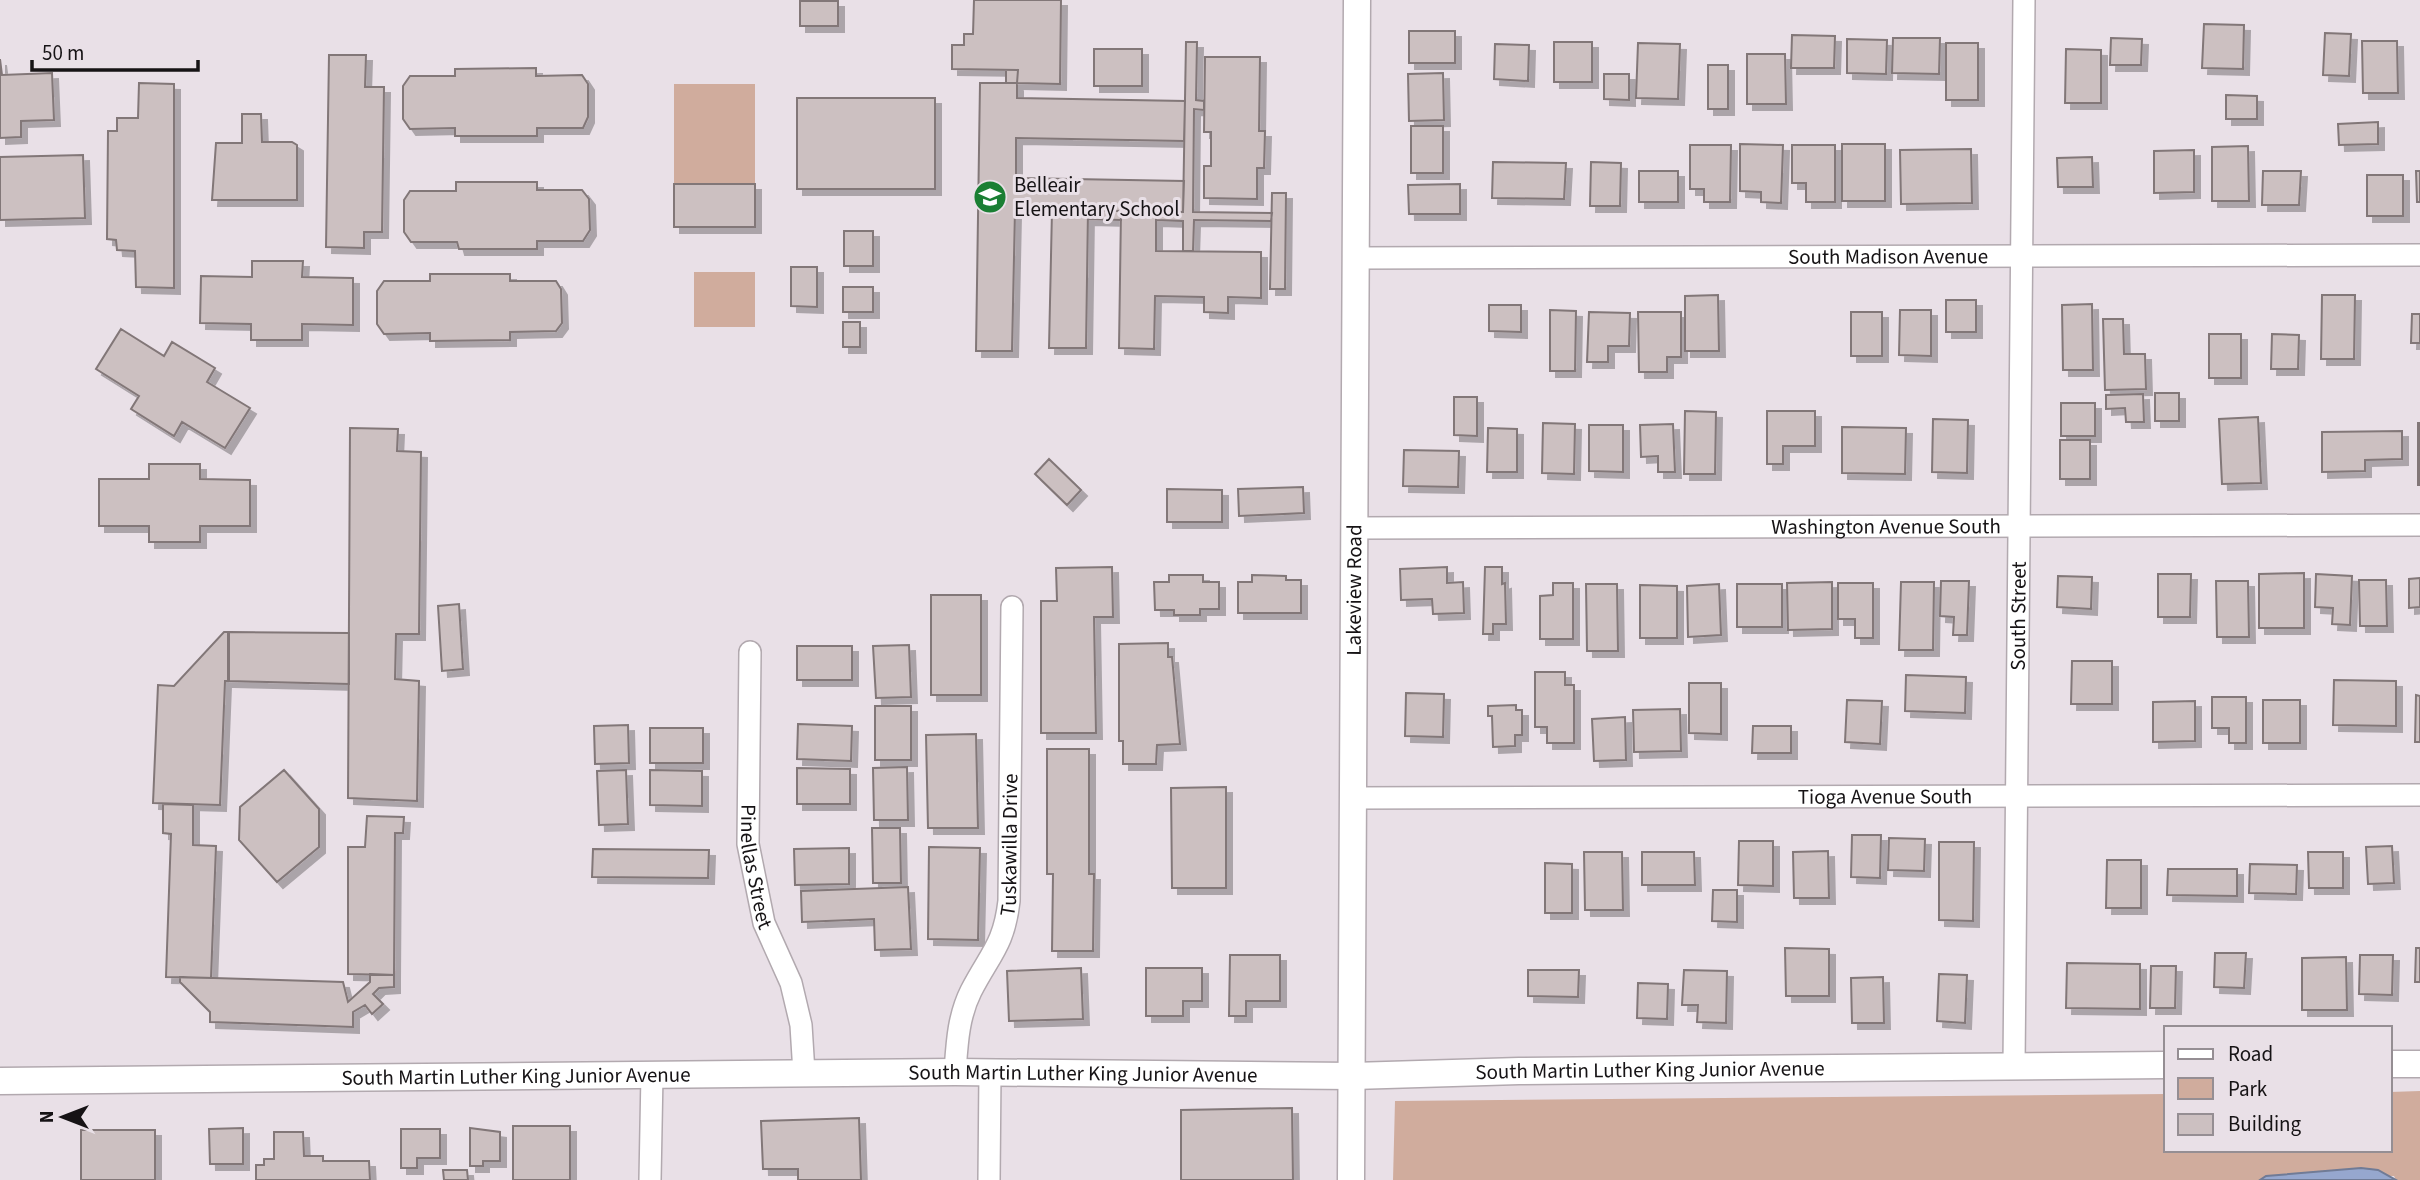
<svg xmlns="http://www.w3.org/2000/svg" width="2420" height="1180" font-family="'Source Sans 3',sans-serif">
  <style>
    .green { fill: #d0ac9d }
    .water { fill: #96a7ce; stroke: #707b96; stroke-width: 2 }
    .building { fill: #ccc0c1; stroke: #827778; stroke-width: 2; filter: url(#shadow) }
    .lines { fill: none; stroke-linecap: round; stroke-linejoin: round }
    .minor-casing { stroke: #b2a9af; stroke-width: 24 }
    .tertiary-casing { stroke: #b2a9af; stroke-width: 29 }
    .minor { stroke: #fff; stroke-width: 21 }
    .tertiary { stroke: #fff; stroke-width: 26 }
    .labels { text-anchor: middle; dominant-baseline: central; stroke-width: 6; stroke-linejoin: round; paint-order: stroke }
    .poi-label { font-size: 21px; fill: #161315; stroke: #e9e0e7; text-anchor: start }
    .street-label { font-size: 21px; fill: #161315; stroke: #e9e0e7 }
  </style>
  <defs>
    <filter id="shadow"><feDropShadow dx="6" dy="6" stdDeviation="0" flood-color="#0004"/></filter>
  </defs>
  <rect width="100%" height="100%" fill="#e9e0e7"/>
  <path class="green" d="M674,84H755V184H674Z
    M694,272H755V327H694Z
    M2420,1091V1180H2396L2394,1176H2266L2260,1180H1393L1395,1101L2166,1094V1150H2390V1092Z"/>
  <path class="water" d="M2361,1168L2378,1170L2396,1180H2260L2266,1176Z"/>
  <path class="building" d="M974,0H1061L1060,84L1017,83L1018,70L952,69V45H964V34H973Z
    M800,1H838V26H800Z
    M2204,24L2244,25L2243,69L2202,68Z
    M1409,31H1455V63H1409Z
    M2325,33L2351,34L2349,76L2323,75Z
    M1792,35L1835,36L1834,68H1791Z
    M1893,38H1940L1939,74L1892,73Z
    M2111,38L2142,39L2141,65H2110Z
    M1847,39L1887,40L1886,74L1847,73Z
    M2362,41H2397L2398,93H2363Z
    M1186,42H1197L1196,100L1204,101V110L1194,109L1193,212L1272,213L1271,221L1194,220L1193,251H1183V221L1156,220V211L1183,212Z
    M1554,42H1592V82H1554Z
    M1638,43L1680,44L1678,99L1636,98Z
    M1946,43H1978V100H1946Z
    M1495,44L1529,45L1528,81L1494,79Z
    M1094,49H1142V86H1094Z
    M2066,49L2101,50V103H2065Z
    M1747,54H1785L1786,104H1747Z
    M329,55H366L365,87H384L382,232H364V248L326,247Z
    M1205,57H1260L1259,131H1265L1264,168H1257V199L1204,198V166H1211V132H1204Z
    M0,59L2,75L52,73L54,120L21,121V137L0,138Z
    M1708,65H1728V109H1708Z
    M536,68V76L582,75L588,84V117L583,128H537V136H455V128L410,129L403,119V86L410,76H455V69Z
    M1006,70H1018L1017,83H1006Z
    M1443,73L1444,120L1409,121L1408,74Z
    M1604,74H1629V100L1604,99Z
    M139,83L174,84V288L136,287L135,251L117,250L116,240L107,239L108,131H117V118H138Z
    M980,83H1017V98L1185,101L1184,141L1016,138V178L1184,181L1183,212L1156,211V251L1261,252V298L1228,297V313L1204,312V297L1155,296L1154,349L1119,348L1121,211L1088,210L1086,348H1049L1052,210H1015L1012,351H976Z
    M2226,95L2257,96V119H2226Z
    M797,98H935V189H797Z
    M242,114H261L262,142H292L297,145V200H212L216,143H242Z
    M2378,122V144L2339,145L2338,124Z
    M1411,126H1443V173H1411Z
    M1740,144L1783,145L1781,203L1761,202V192L1740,191Z
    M1842,144H1885V201H1842Z
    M1690,145H1731L1730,202H1704V189H1690Z
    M1792,145H1835V202H1806V183H1792Z
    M2248,146L2249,201H2212V147Z
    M1971,149L1972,203L1901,204L1900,150Z
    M2194,150V192L2154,193V151Z
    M83,155L85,218L0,220V157Z
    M2092,157L2093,187H2058L2057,158Z
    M1493,162L1566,163L1564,199L1492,198Z
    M1591,162L1621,163L1620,206H1590Z
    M1639,171H1678V202H1639Z
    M2263,171H2301L2299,205H2262Z
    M2416,171H2420V202H2417Z
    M2367,175H2403V216H2367Z
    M456,182H537V190H582L589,199L590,230L583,241H537V249H459L457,242H411L404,232V200L410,191H456Z
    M674,184H755V227H674Z
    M1460,184V214H1409L1408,185Z
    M1272,193H1286L1285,289H1270Z
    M1088,210L1121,211V220L1088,219Z
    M844,231H873V266H844Z
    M252,261H303L302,277L353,278V325L302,324V340H251V324L200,323L201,276L252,277Z
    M791,267H817V307L791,306Z
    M430,274H510V281H556L561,289L562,323L556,331L510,332V340L430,341V333L384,334L377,324V291L384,281H430Z
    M843,287H873V312H843Z
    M1718,295L1719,351H1685V296Z
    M2322,295H2355L2354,359H2321Z
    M1946,300H1976V332H1946Z
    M2092,304L2093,370H2063L2062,305Z
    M1489,305H1521V332L1489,331Z
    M1550,310L1576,311L1575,371H1550Z
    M1900,310H1931V356L1899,355Z
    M1589,312L1630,313L1629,346H1608V362H1587Z
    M1638,312H1681V357H1667V372H1639Z
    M1851,312H1882V356H1851Z
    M2412,314H2420V343H2411Z
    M2103,319H2123L2124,354H2145L2146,389L2105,390Z
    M843,322H860V347H843Z
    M121,329L164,356L172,342L215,368L207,382L250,408L225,448L182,422L174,436L131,409L139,396L96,369Z
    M2209,334H2241V378H2209Z
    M2272,334L2299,335L2298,369H2271Z
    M2155,393H2179V421H2155Z
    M2143,394L2144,422H2126L2125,408L2106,409V395Z
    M1454,397H1477V436L1454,435Z
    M2061,403H2095V436H2061Z
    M1685,411L1716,412L1715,474H1684Z
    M1767,411H1815V446H1783V464H1767Z
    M2258,417L2261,483L2222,484L2219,419Z
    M1933,419L1968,420L1967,473L1932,472Z
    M1543,423L1575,424L1574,474L1542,473Z
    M2418,423H2420V485H2418Z
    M1673,424L1675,472H1658V456L1641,457L1640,425Z
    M1589,425H1623V472L1589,471Z
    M1842,427L1906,428L1905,474L1842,473Z
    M350,428L398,429L397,451L421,452L419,634H396L395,679L419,681L417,801L348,798Z
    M1488,428L1517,429V472H1487Z
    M2402,431V459L2365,460V471L2322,472V432Z
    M2060,440H2090V479H2060Z
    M1404,450L1459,451L1458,487L1403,486Z
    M1049,459L1081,490L1067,505L1035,474Z
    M149,464H200V479L250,480V526H200V542H149V526H99V479H149Z
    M1303,487L1304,513L1239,516L1238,489Z
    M1167,489L1222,490V522H1167Z
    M1112,567L1113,617H1094L1096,733H1041V601H1057L1056,568Z
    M1447,567V583L1463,582L1464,613L1433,614L1432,599L1401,600L1400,569Z
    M1485,567H1502V584L1505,583L1506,624H1493V634H1483Z
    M2304,573V628H2259V574Z
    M2158,574H2191L2190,617H2158Z
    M2316,574L2352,576L2350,625L2332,624L2333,608L2315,607Z
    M1169,575H1203V582H1219V609H1200V615H1174V610H1155L1154,582H1169Z
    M1252,575L1286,576V580H1301V613H1238V582H1252Z
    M2058,576L2092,577L2091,609L2057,607Z
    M2420,578V607L2409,608V579Z
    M2359,580H2386L2387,626H2360Z
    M1941,581H1969L1967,635H1953L1954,617L1940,616Z
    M2216,581H2248L2249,637H2217Z
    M1832,582V629L1788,630L1787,583Z
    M1901,582H1934L1933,650H1899Z
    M1553,583H1573V639H1540V596L1553,595Z
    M1838,583H1873V638H1855V619H1838Z
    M1586,584H1617L1618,651H1587Z
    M1719,584L1721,635L1688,637L1687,586Z
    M1737,584H1782V627H1737Z
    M1640,585L1677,586V638H1640Z
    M931,595H981V695H931Z
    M459,604L463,669L442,671L438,606Z
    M224,632H228V681H225L220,805L153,803L158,685L174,686Z
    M229,632L349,633V684L229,681Z
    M1168,643V657H1172L1180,744L1157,745L1156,764H1123V741H1119V644Z
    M909,645L911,697L876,698L873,646Z
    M797,646H852V680H797Z
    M2072,661H2112V704H2071Z
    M1535,672H1565V685H1574V743H1547V727H1535Z
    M1906,675L1966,677L1965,713L1905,711Z
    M2334,680L2396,681V726L2333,725Z
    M1689,683H1721V734L1689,733Z
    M1406,693L1444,694L1443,737L1405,736Z
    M2416,695L2420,696V742H2415Z
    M2212,697H2246V743H2229V728H2212Z
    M1847,700L1882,701L1880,744L1845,742Z
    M2263,700H2300V743H2263Z
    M2195,701V741L2153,742V702Z
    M1516,705V710H1522V735H1515V746L1493,747L1492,716H1488V706Z
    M875,706H911V760H875Z
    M1680,709L1681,751L1634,752L1633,710Z
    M1625,717L1626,760L1594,761L1592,719Z
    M798,724L852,726L851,761L797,759Z
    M628,725L629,763L595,764L594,726Z
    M1753,726H1791V753H1752Z
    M650,728H703V763H650Z
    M976,734L978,828H928L926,735Z
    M1047,749H1089V874H1094L1093,951H1052L1053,874H1047Z
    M907,767L908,820H874L873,768Z
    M797,768L850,769V804H797Z
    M284,770L319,809V847L277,882L239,840L240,807Z
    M626,770L628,824L599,825L597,771Z
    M650,770L702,771V806L650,805Z
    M1226,787V888H1172L1171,788Z
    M163,804L193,805V845L216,846L211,978L166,977L171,834L163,833Z
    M367,816L404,817L403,833H395L394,975L348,974V847H365Z
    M872,828H900L901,883H873Z
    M1852,835H1881L1880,878L1851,877Z
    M1889,838L1925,839L1924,871L1888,870Z
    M1739,841H1773V886L1738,885Z
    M1939,842H1974L1973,921L1939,920Z
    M2392,846L2394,883L2368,884L2366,847Z
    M929,847L980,848L978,940L928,939Z
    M849,848V884L795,885L794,849Z
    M593,849L709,850L708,878L592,877Z
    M1828,851L1829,898H1794L1793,852Z
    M1584,852H1622L1623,910H1585Z
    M1642,852H1694L1695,885H1642Z
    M2308,852H2343V888H2309Z
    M2107,860H2141V908H2106Z
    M1545,863L1572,864V913H1545Z
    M2250,864L2297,865L2296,894L2249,893Z
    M2168,869H2237V896L2167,895Z
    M908,887L911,949L875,950L874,919L802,922L801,891Z
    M1713,890H1737V922L1712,921Z
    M1785,948L1829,949V996H1786Z
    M2416,948H2420V982H2415Z
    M2215,953H2246L2244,988L2214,987Z
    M1230,955H1280V1001H1246V1016H1229Z
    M2360,955H2393L2392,995L2359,994Z
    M2346,957L2347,1010H2302V958Z
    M2067,963L2140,964V1009L2066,1008Z
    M2151,966H2176L2175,1008H2150Z
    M1081,968L1083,1019L1009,1021L1007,971Z
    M1146,968H1202V1001H1183V1016H1146Z
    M1528,970H1579L1578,997L1528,996Z
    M1684,970L1727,971L1726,1023L1697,1022L1698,1005H1682Z
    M370,974L394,975V987L379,988L373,994L383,1004L372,1014L365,1005L353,1012V1027L210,1022V1012L180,982V977L343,982L348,1002L370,982Z
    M1939,974L1967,975L1965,1023L1937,1021Z
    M1883,977L1884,1023H1852L1851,978Z
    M1638,983L1668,984L1667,1019L1637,1018Z
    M1292,1108L1293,1180H1181V1110Z
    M859,1118L861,1180H798V1169H763L761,1121Z
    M513,1126H570V1180H513Z
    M243,1128V1164H210L209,1129Z
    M470,1128L500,1132V1161H483V1166H470Z
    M401,1129H440V1158H417V1168H401Z
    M81,1130H155V1180H81Z
    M274,1132H303L304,1156H323V1161H369L370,1180H256V1165H264V1159H274Z
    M443,1170H467L468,1180H444Z"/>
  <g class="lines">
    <defs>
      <g id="minor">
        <path id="s1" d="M1356,258L2420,255"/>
        <path id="s2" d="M1354,528L2420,525"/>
        <path id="s3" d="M750,652L748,844L764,923L791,983L801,1025L804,1073"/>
        <path id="s4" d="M1351,798L2420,795"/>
        <path id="s5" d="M2014,1066L2024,0"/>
        <path id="s6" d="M955,1072C957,1044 958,1017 971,991C990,954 1004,945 1009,901L1012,607"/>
        <path d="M650,1180L652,1074"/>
        <path d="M989,1180L990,1072"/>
      </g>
      <g id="tertiary">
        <path d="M2390,1064H2420"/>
        <path id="s7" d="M0,1081L955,1072L1353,1076L1519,1071L2166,1065"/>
        <path id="s8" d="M1351,1180L1357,0"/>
      </g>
    </defs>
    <use href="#minor" class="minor-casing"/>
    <use href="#tertiary" class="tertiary-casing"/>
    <use href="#minor" class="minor"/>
    <use href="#tertiary" class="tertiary"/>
  </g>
  <defs>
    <symbol id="school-disc" viewBox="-11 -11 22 22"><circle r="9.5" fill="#1a7f33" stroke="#e9e0e7"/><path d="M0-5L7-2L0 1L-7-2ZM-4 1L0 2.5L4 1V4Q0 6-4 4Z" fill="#fff"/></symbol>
  </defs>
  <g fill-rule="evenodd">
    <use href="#school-disc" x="971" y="178" width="38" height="38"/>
  </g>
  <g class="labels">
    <g class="poi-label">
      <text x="1014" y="185">Belleair<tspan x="1014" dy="24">Elementary School</tspan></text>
    </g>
    <g class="street-label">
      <text stroke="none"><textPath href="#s1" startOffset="532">South Madison Avenue</textPath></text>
      <text stroke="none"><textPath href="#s2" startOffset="532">Washington Avenue South</textPath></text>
      <text stroke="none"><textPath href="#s8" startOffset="590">Lakeview Road</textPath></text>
      <text stroke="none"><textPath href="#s5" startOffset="450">South Street</textPath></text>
      <text stroke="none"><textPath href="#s4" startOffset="534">Tioga Avenue South</textPath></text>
      <text stroke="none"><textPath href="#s6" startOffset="238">Tuskawilla Drive</textPath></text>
      <text stroke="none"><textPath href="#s3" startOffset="215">Pinellas Street</textPath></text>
      <text stroke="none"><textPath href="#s7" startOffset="1650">South Martin Luther King Junior Avenue</textPath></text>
      <text stroke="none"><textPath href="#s7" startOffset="1083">South Martin Luther King Junior Avenue</textPath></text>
      <text stroke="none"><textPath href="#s7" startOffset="516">South Martin Luther King Junior Avenue</textPath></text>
    </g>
  </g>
  <rect x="2164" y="1026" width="228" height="126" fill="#e9e0e7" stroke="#958e93" stroke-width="2"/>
  <rect x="2178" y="1049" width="35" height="10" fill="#ffffff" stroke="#958e93" stroke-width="2"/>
  <text x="2228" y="1061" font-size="21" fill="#161315">Road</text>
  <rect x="2178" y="1078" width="35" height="21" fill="#d0ac9d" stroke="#958e93" stroke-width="2"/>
  <text x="2228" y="1096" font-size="21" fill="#161315">Park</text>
  <rect x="2178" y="1114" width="35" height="21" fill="#ccc0c1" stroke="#958e93" stroke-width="2"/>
  <text x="2228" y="1131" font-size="21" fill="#161315">Building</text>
  <g transform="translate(63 1117) rotate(270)" stroke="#e9e0e7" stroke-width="5" paint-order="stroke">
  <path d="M0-5L12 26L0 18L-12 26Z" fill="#161315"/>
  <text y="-10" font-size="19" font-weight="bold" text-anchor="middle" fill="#161315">N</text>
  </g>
  <path d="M32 60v10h166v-10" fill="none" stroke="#161315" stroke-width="3.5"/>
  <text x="42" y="60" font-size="21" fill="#161315" stroke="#e9e0e7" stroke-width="5" paint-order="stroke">50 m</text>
</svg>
